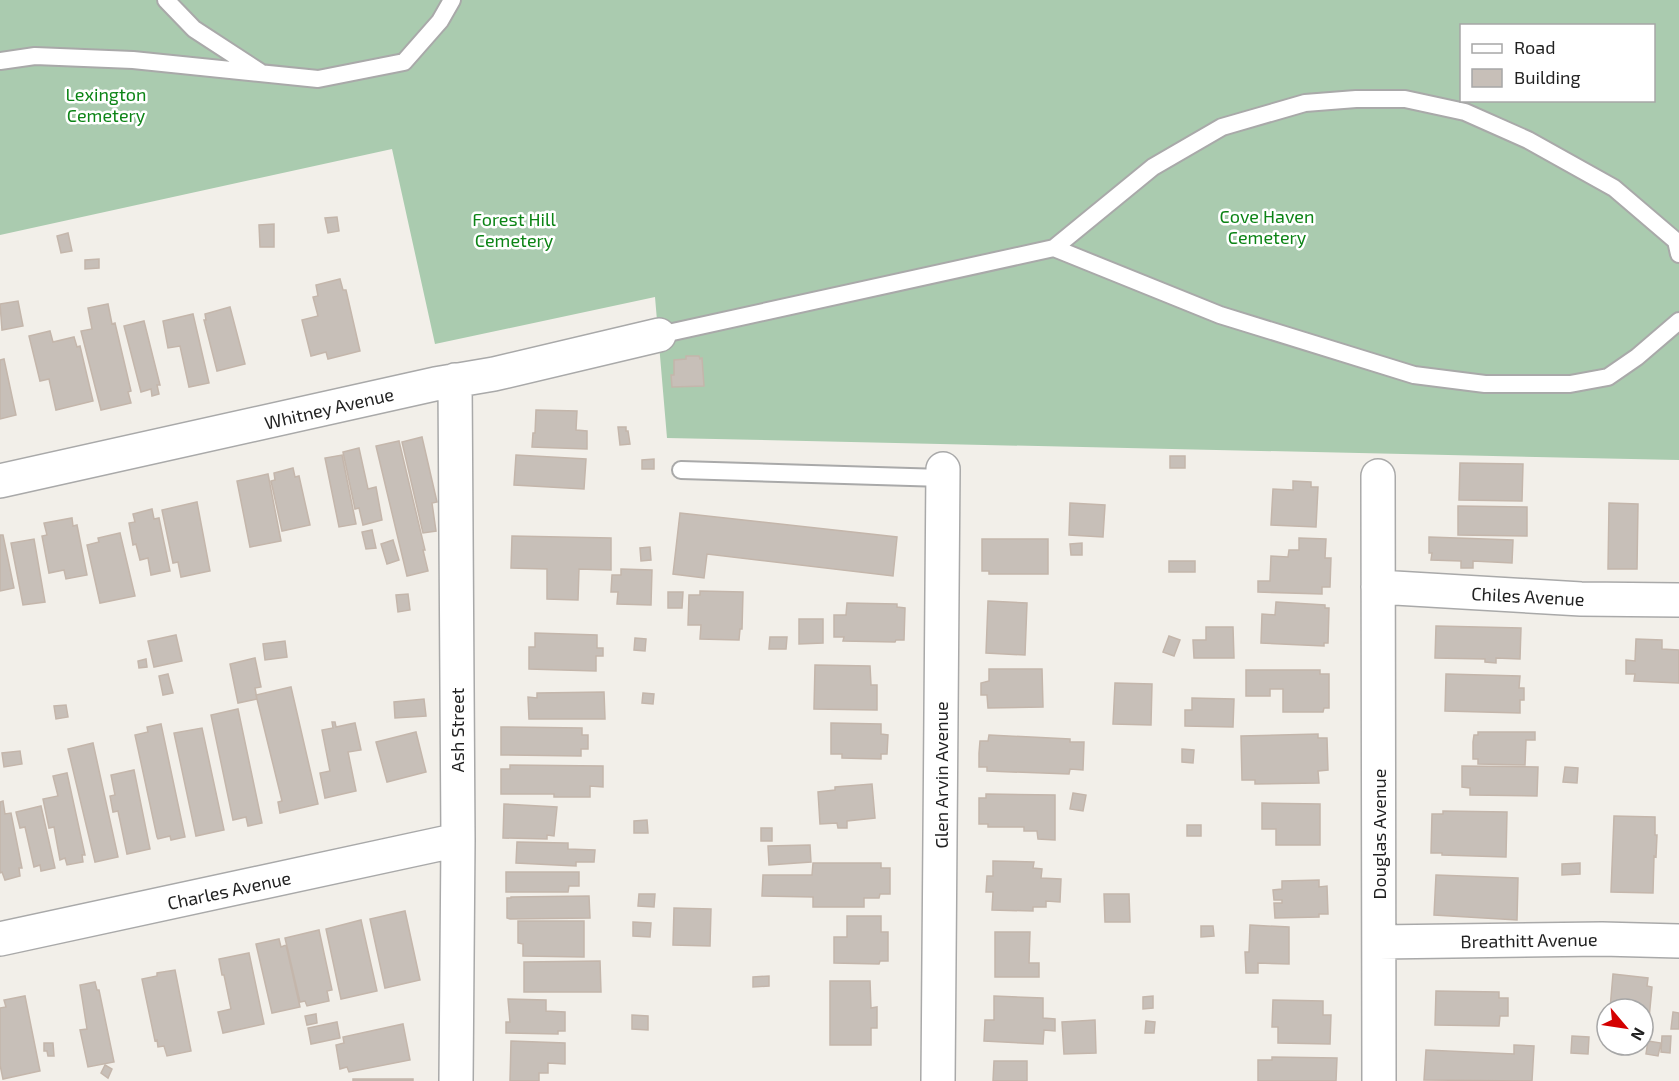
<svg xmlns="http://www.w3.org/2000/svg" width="1679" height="1081" font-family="'Exo 2',sans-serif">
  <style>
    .cemetery { fill: #aacbaf; fill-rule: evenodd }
    .building { fill: #c7bfb8; stroke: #c4b6ab; stroke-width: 1.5 }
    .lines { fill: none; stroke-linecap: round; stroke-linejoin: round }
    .service-casing { stroke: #a9a9a9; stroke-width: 20 }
    .minor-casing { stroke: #a9a9a9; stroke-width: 36 }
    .service { stroke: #fff; stroke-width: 16 }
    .minor { stroke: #fff; stroke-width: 33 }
    .labels { text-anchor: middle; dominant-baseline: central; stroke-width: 5; stroke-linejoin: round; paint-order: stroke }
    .park-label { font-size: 18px; fill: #0c8416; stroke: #fff }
    .street-label { font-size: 18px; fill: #222; stroke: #fff }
  </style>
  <rect width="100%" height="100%" fill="#f2efe9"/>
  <path class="cemetery" d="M0,0H1679V460L667,438L655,297L435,344L392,149L0,235ZM1462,26H1654V100H1462Z"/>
  <path class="building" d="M337,217L339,231L328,233L325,218Z
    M274,224V247H260L259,225Z
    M68,233L72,251L61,253L57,236Z
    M99,259V268L85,269V260Z
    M340,279L343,290H346L360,351L328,359L326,352L311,356L302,320L318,316L313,297L318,296L316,285Z
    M18,301L23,326L2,330L0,304Z
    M108,304L112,324L115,323L131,391L128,392L131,403L101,410L81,331L92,329L88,308Z
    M230,307L245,364L217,371L204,320H206L205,314Z
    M193,314L209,383L189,387L180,346L168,348L163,321Z
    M144,321L160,385H157L159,394L152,396L151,389L141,392L124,326Z
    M50,331L53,342L74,337L77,347L80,346L93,401L56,410L49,379L40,381L29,336Z
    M686,356H699L700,359L702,358L704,386L672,387L671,375H674V360L686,359Z
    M4,359L16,415L0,419V360Z
    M536,410L577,411L576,430L587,431V449L532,447L533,433H535Z
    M618,427H626V431H628L630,444L620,445Z
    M422,437L437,502L432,503L436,531L423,533L402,442Z
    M399,441L425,550H423L428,571L407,576L376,446Z
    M359,448L368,489L376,487L382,520L363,525L359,508L355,509L343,452Z
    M342,455L356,524L339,527L325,458Z
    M516,455L586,459L584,489L514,485Z
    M1170,456H1185V468H1170Z
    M654,459V469H642V460Z
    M1460,463L1523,464L1522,501L1459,500Z
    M293,468L295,477L299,476L310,525L282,531L271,481L275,480L274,473Z
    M268,474L281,541L250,547L237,481Z
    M1293,481L1311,482V487H1318L1316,527L1271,525L1273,489L1293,490Z
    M197,502L210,571L181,577L178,562L173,563L162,510Z
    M1070,503L1105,505L1103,537L1069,535Z
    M1609,503L1638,504L1637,569H1608Z
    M1458,506L1527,507V536L1458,535Z
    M152,509L154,519L159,518L170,571L151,575L148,558L140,560L136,544L133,545L129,523L135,522L133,514Z
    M680,513L897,537L893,576L707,554L704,578L673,574Z
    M72,518L73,526L77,525L87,575L66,579L64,570L49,573L42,536L47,535L44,523Z
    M372,530L376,548L366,549L362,532Z
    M120,533L135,596L100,603L87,545L99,542L98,538Z
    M0,535H3L14,588L0,591Z
    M512,536L611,538V570L579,569L578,600L547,599V569L511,568Z
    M1429,537L1513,540L1512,563L1473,561V568H1461V561L1431,560L1432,553H1429Z
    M1299,538L1326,539L1325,558H1331L1330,587H1322V594L1258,592V581H1270L1271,556L1288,557L1289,550H1299Z
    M34,539L45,602L23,605L11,543Z
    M982,539H1048V574H989V571H982Z
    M393,540L399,560L387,564L381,544Z
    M1082,543V555H1071L1070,544Z
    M650,547L651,560L641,561L640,548Z
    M1169,561H1195V572H1169Z
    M621,569L652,570L651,605L617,604L618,592H611L612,575H621Z
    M700,591L743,592L742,629H740L739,640L700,639L701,625H688L689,595H700Z
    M668,592H683L682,608H668Z
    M408,594L410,610L398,612L396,595Z
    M988,601L1027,603L1025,655L986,653Z
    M1276,602L1325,605V608H1329L1328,643H1324V646L1261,643L1262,614L1275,615Z
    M847,603L897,604V607L905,608L904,640H896L895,642L843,641L844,637H834V615H846Z
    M799,619H823V643L799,644Z
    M1436,626L1521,628L1520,659L1496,658V663L1485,662V659L1435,658Z
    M1206,627H1233L1234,658H1194L1193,640H1206Z
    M535,633L597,635V648H603V656H596V671L529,669V647H535Z
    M176,635L182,661L154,667L148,641Z
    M1169,636L1180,640L1174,656L1163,652Z
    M770,637H787L786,649H769Z
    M635,638L646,639L645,651L634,650Z
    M1636,639L1662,640V649L1679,650V683L1634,681L1635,674H1626V660L1635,661Z
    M285,641L287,657L265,660L263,644Z
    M255,658L261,687L255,688L257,699L238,703L230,664Z
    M146,659L147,667L139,668L138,661Z
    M815,665L870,666L871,685H877V710L814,709Z
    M989,669H1042L1043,707L988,708L987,695H981V683L989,681Z
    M1246,670H1320V674H1329V708H1324L1323,712H1283V689H1270V696H1246Z
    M168,674L173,693L163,695L159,676Z
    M1446,674L1520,676L1519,688H1524V700H1520V713L1445,711Z
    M1115,683L1152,684L1151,725L1113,724Z
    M291,687L318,804L280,813L278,802L282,801L256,695Z
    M604,692L605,719H529L528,697L537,698V693Z
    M643,693L654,694L653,704L642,703Z
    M1192,698L1234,699L1233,727L1185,726V710H1192Z
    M424,699L426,716L395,718L394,702Z
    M66,705L68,717L56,719L54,706Z
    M238,709L262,823L248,826L246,817L233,820L211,715Z
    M332,722H335L336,727L355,723L361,750L348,752L356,791L325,798L320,773L330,771L322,730L333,728Z
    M831,723L881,724V734L888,735L887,754H881V759L842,758V754H831Z
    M161,724L185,837L171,840L170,836L158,839L157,837L135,735L148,732L147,727Z
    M501,727L582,728V735H588V749H581V756L501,755Z
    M202,728L224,830L196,836L174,733Z
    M416,732L426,772L387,782L376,742Z
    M1478,732H1535V740H1526L1525,765L1478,764V759H1473V742L1474,735H1478Z
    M1318,734V738H1327L1328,770L1318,771L1319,783L1255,784V780H1242L1241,736Z
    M989,735L1070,739V742H1084L1083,770L1070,769L1069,774L987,771V767H979V753L980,741H988Z
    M93,743L118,857L95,862L68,749Z
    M1182,749L1194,750L1193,763L1182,762Z
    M20,751L22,764L4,767L2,753Z
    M510,765L603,766V787L590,786V797H554V794H501V769H510Z
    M1462,766L1538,767L1537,796L1470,795V788L1462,787Z
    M1565,767L1578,768L1577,783L1563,782Z
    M134,770L150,849L127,854L118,811L113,812L110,796L115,795L111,775Z
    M67,773L85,855H82L83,862L67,865L65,858L60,860L54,827L49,828L43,799L58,796L53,776Z
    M872,784L875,818L847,821V828H838L837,823L820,824L818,792L835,790V787Z
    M1073,793L1086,795L1083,811L1070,809Z
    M986,794L1055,795V840L1038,839L1037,831H1024V827H988V824H979V798H986Z
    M3,801L5,814L11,813L22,868H19L20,876L5,880L2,872L0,873V802Z
    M1262,803L1320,804V845H1276V829H1262Z
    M504,804L557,807L554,836L547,835V839L503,838Z
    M41,806L55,868L41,871L40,865L34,867L25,827L20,828L16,812Z
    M1443,811L1507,812L1506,857L1442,855V853H1431L1432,814H1443Z
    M1614,816L1655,817V835H1657L1656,857L1654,856L1653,893L1611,892Z
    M647,820L648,833H634V821Z
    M1187,825H1201V836H1187Z
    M761,828H772V841H761Z
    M517,842L566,843H568V849L595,850L594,862H576V866L516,863Z
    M810,845L811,862L769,865L768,846Z
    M993,861L1034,862L1033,868L1042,869L1041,878L1061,879L1060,902L1046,901V907H1033V911L992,910L993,892H986L987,876H993Z
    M813,863H881V868H890V894H880L879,898H864V907H813V897L762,896L763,875H812Z
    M1580,863V874L1562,875V864Z
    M506,872H579V886H569L568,892H506Z
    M1436,875L1518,878L1517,920L1434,915Z
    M1319,880V887L1327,886L1328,914H1319V917L1275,918L1274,903H1282V900H1274L1273,890L1282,889V881Z
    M639,894H655L654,907L638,906Z
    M1104,894H1129L1130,922H1105Z
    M589,896L590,918L510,919L507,918V898H511V897Z
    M674,908L711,909L710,946L673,945Z
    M405,911L420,980L385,988L370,919Z
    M847,916H881V932H888V961H880L879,964L834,963V937H847Z
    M361,920L377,991L341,999L326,929Z
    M518,921H584V957L523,956V944L518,943Z
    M633,922L651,923L650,937L633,936Z
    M1250,925L1289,927V964L1258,963V973H1246L1245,952H1249Z
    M1201,926H1213L1214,936L1201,937Z
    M319,930L332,990L327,991L329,1001L307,1006L305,1001L300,1002L285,938Z
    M995,932H1030L1029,963H1039V977H995Z
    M279,939L281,947L286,945L300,1007L272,1013L256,944Z
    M249,953L264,1024L223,1033L218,1012L231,1009L224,975H222L219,959Z
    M600,961L601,992H524V962Z
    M175,970L191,1051L167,1056L164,1046L158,1047L157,1040L155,1041L142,979L157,976V973Z
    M1613,974L1648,978L1647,986L1652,987L1648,1029L1643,1028V1009H1610Z
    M769,976V986L753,987V977Z
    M830,981H870L871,1008L877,1007V1028H871V1045H830Z
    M95,982L97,990H99L114,1062L88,1067L80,1030L87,1029L80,985Z
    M1436,991L1499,992V998H1508V1016H1500L1499,1026L1435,1025Z
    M25,996L40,1071L3,1079L0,1065V1008L6,1007L4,1000Z
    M994,996L1043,998V1018L1055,1019V1031L1044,1030L1043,1044L984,1041L985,1020H994Z
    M1153,996V1008L1143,1009V997Z
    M508,999L546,1000V1011L565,1012V1031H558V1034L506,1033V1022H510Z
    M1273,1000L1323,1001V1015H1331L1330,1044L1278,1043V1027H1272Z
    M1673,1012L1679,1013V1029H1671Z
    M316,1014L317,1023L307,1025L305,1016Z
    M632,1015L648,1016V1030L632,1029Z
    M1095,1020L1096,1053L1064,1054L1062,1022Z
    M1146,1021L1155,1022L1154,1033H1145Z
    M337,1022L340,1038L311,1044L308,1028Z
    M403,1024L410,1060L349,1072L347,1067L340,1069L336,1045L344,1043L343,1037Z
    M1572,1036L1589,1037L1588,1054L1571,1053Z
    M1662,1036H1671L1670,1053L1661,1052Z
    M511,1041L565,1043V1064L548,1063V1073H539V1081H510Z
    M1648,1041L1661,1043L1658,1056L1646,1054Z
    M44,1043H53L54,1056H48L47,1051H44Z
    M1514,1045L1534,1046L1532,1081L1424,1080L1426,1050L1514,1054Z
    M1272,1057L1337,1058L1336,1081H1258V1060H1272Z
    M994,1061H1027V1081H993Z
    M105,1065L112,1069L108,1078L101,1073Z
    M353,1079H413V1081H353Z"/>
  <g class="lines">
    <defs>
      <path id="service" d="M166,0L194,29L260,72
        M0,61L35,56L133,60L318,79L404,62L440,21L452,0
        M1054,248L1153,167L1222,127L1305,103L1356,99H1405L1465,112L1528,140L1614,188L1676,241L1679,254
        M659,335L1054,248L1220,315L1414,375L1485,384H1570L1608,377L1637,357L1679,321
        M681,470L943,478"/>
      <path id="minor" d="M455,380L458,840L456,1081
        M1378,476L1379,1081
        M0,481L435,384L494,374L659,335
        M1378,587L1581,599L1679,600
        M0,939L458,840
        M1379,942L1602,939L1679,941
        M938,1081L943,469"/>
    </defs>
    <use href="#service" class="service-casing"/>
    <use href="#minor" class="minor-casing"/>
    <use href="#service" class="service"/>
    <use href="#minor" class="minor"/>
  </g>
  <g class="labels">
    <g class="park-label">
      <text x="106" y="94">Lexington<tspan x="106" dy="21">Cemetery</tspan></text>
      <text x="1267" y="216">Cove Haven<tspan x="1267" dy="21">Cemetery</tspan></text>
      <text x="514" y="219">Forest Hill<tspan x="514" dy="21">Cemetery</tspan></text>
    </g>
    <g class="street-label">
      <text transform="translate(329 408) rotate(-13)">Whitney Avenue</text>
      <text transform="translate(1528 596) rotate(3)">Chiles Avenue</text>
      <text transform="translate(457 730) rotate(-90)">Ash Street</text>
      <text transform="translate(941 775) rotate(-90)">Glen Arvin Avenue</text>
      <text transform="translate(1379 834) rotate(-90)">Douglas Avenue</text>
      <text transform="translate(229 890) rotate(-12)">Charles Avenue</text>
      <text transform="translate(1529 940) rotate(-1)">Breathitt Avenue</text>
    </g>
  </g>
  <rect x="1460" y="24" width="195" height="78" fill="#ffffff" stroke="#a7a7a7" stroke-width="1.5"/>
  <rect x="1472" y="44" width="30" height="9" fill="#ffffff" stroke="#a7a7a7" stroke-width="1.5"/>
  <text x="1514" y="54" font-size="18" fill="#222222">Road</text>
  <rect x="1472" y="69" width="30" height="18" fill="#c7bfb8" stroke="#a7a7a7" stroke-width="1.5"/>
  <text x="1514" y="84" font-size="18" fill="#222222">Building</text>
  <g transform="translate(1625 1027) rotate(119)"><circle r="28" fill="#ffffff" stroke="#a7a7a7" stroke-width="1.5"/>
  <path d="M0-4.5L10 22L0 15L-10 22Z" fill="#d40000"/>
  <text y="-9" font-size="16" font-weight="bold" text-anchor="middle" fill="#222222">N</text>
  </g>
</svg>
